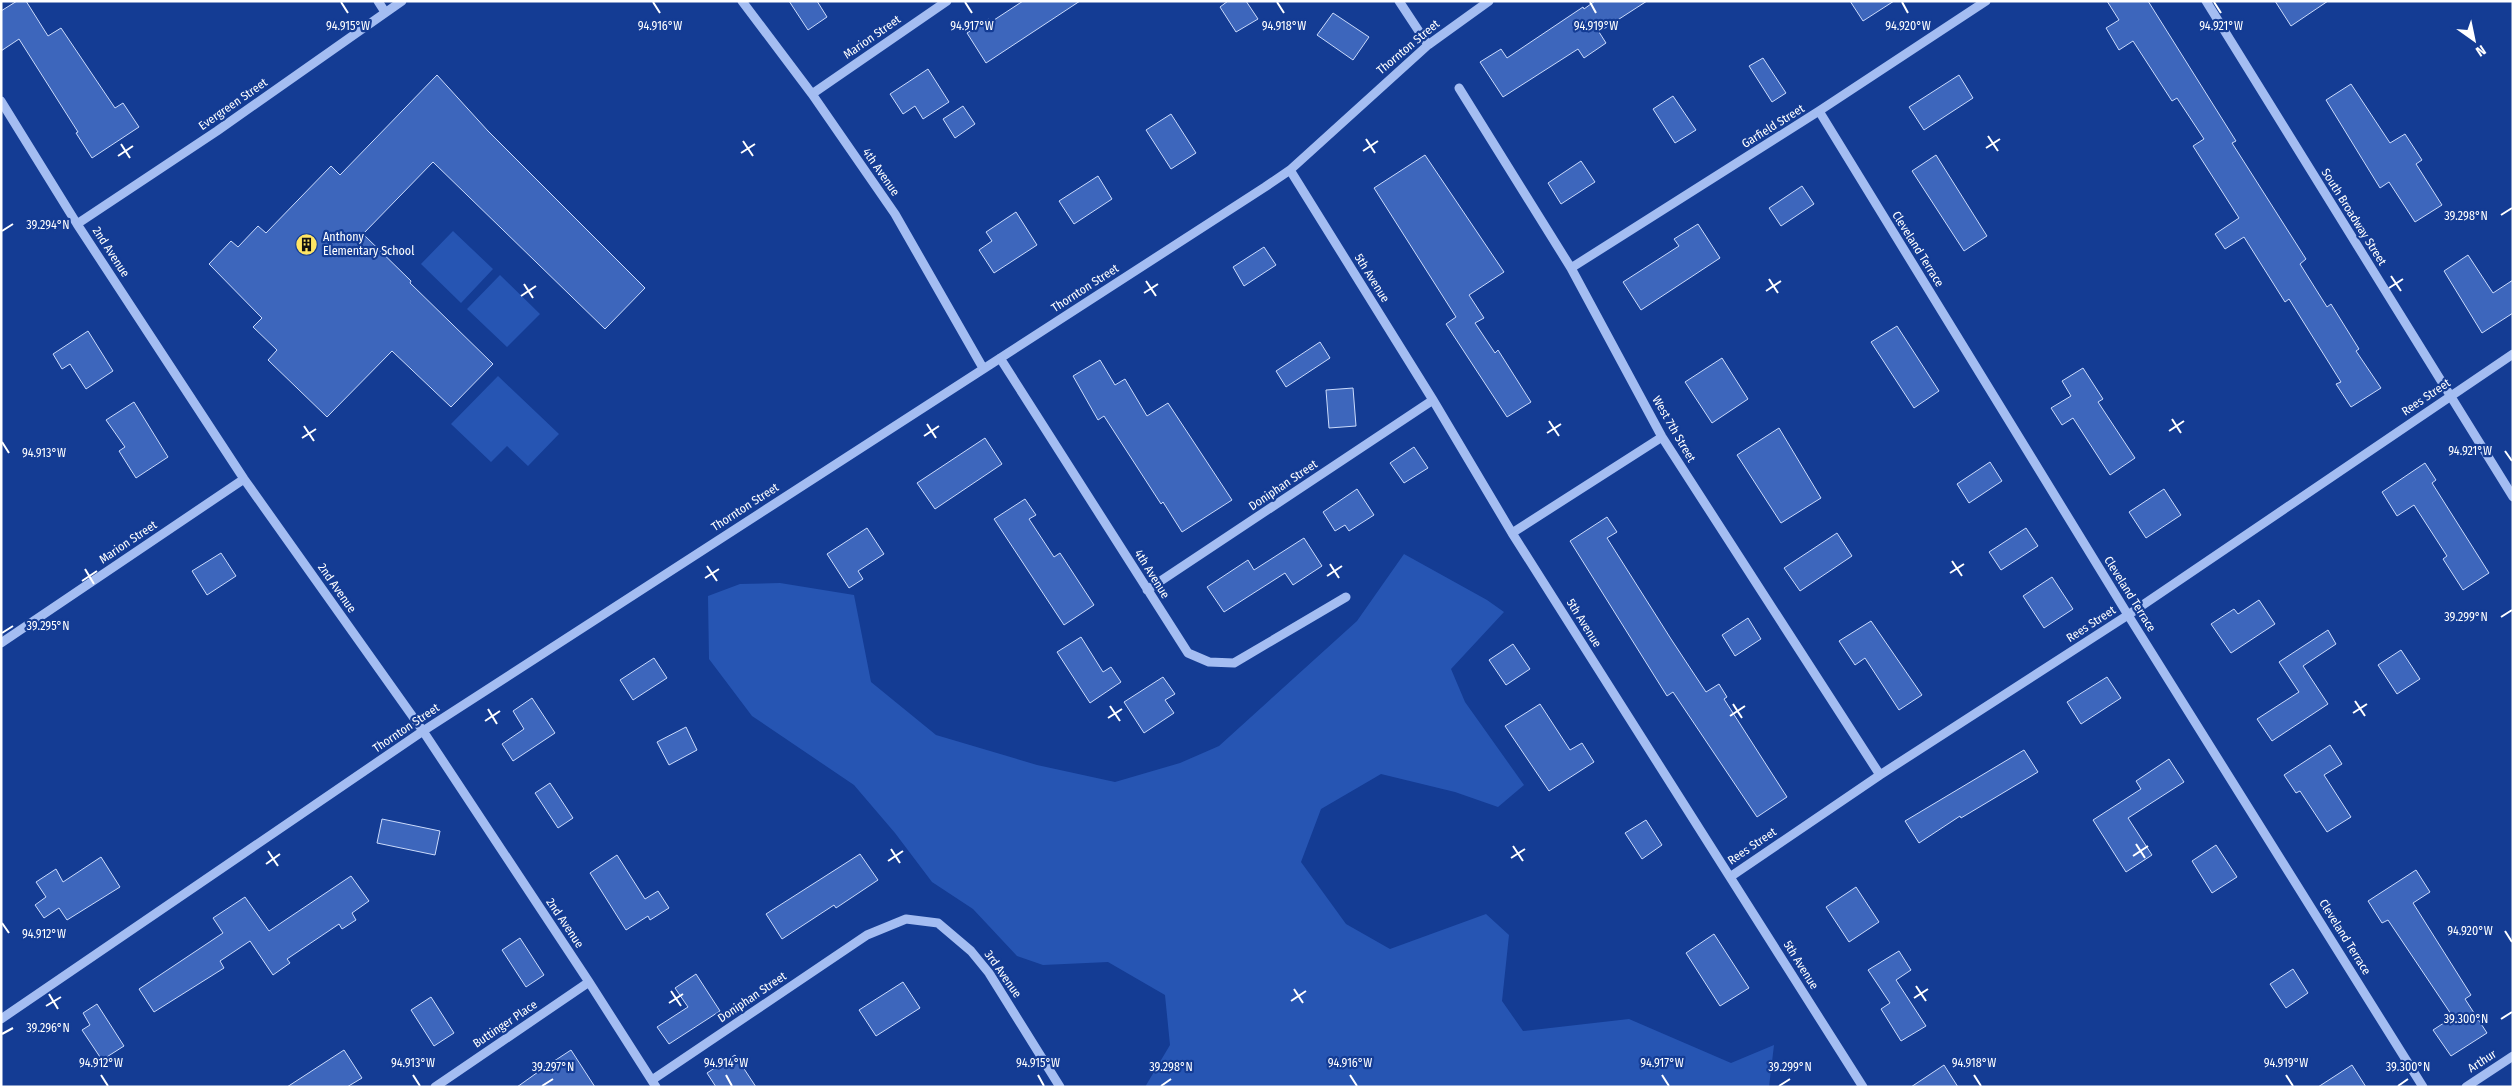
<svg xmlns="http://www.w3.org/2000/svg" width="2514" height="1088" font-family="'Fira Sans Condensed',sans-serif">
  <style>
    .green { fill: #2655b3 }
    .building { fill: #3d66bc; stroke: #cbdbfc }
    .lines { fill: none; stroke-linecap: round; stroke-linejoin: round }
    .minor { stroke: #a4bdf2; stroke-width: 9 }
    .ticks { fill: none; stroke: #fff; stroke-width: 2 }
    .labels { text-anchor: middle; dominant-baseline: central; stroke-width: 4.5; stroke-linejoin: round; paint-order: stroke }
    .street-label { font-size: 12px; fill: #fff; stroke: #143c94 }
    .poi-label { font-size: 12px; fill: #fff; stroke: #143c94; text-anchor: start }
    .ticks-label { font-size: 12px; text-anchor: middle; fill: #fff; stroke: #143c94; stroke-width: 4.5; stroke-linejoin: round; paint-order: stroke }
  </style>
  <rect width="100%" height="100%" fill="#143c94"/>
  <path class="green" d="M453,231L493,269L461,303L421,264Z
    M500,275L540,314L507,347L467,309Z
    M498,376L559,434L528,466L507,446L491,462L451,424Z
    M1404,554L1487,600L1504,612L1451,669L1465,702L1524,785L1498,807L1455,792L1381,774L1321,809L1301,862L1346,924L1390,949L1486,914L1509,935L1502,1001L1523,1031L1629,1019L1731,1063L1774,1045L1769,1087H1145L1170,1045L1165,995L1108,962L1043,965L1017,956L973,909L932,882L895,833L854,785L752,716L709,659L708,596L740,584L780,583L854,595L871,682L936,735L1037,765L1115,782L1180,763L1219,746L1357,621Z"/>
  <path class="building" d="M17,1H26L48,36L61,28L115,108L123,103L139,127L92,158L76,133L78,132L19,39L1,51V11Z
    M789,1H817L827,17L808,30Z
    M1023,1H1080L986,63L967,33L989,19L991,22Z
    M1228,1H1246L1258,19L1236,32L1220,7Z
    M1595,1H1647L1599,32L1606,43L1584,58L1578,49L1503,97L1480,62L1501,49L1507,58L1583,7L1584,9Z
    M1850,1H1894L1863,21Z
    M2107,1H2148L2236,141L2232,143L2306,259L2300,264L2327,307L2331,304L2359,349L2356,351L2381,388L2351,407L2336,384L2341,382L2289,299L2285,302L2244,237L2225,249L2215,234L2239,218L2193,146L2204,139L2177,98L2172,101L2133,41L2119,50L2106,28L2119,20Z
    M2275,1H2328L2291,26Z
    M1333,13L1369,37L1353,60L1317,35Z
    M1763,58L1786,93L1772,102L1749,66Z
    M928,69L949,102L923,119L915,106L903,114L890,94Z
    M437,75L488,131L645,288L605,329L433,162L363,234L411,281L410,283L493,364L451,407L392,351L327,417L268,360L277,350L253,327L262,318L209,264L231,241L238,247L258,226L266,233L331,166L340,175Z
    M1959,75L1973,98L1924,130L1909,107Z
    M2351,84L2390,143L2405,134L2422,160L2416,164L2442,205L2415,222L2389,182L2380,188L2326,100Z
    M1673,96L1696,130L1675,143L1653,109Z
    M963,106L975,124L955,138L943,119Z
    M1171,114L1196,153L1171,169L1146,130Z
    M1425,155L1504,272L1469,295L1484,318L1475,323L1495,353L1498,350L1531,402L1507,417L1446,324L1456,317L1374,188Z
    M1936,155L1987,236L1964,251L1912,171Z
    M1581,161L1595,182L1561,204L1548,183Z
    M1098,176L1112,199L1074,224L1059,201Z
    M1802,186L1814,204L1781,226L1769,208Z
    M1016,212L1037,245L994,273L979,250L992,241L986,232Z
    M1698,224L1720,258L1641,310L1623,282L1679,246L1674,239Z
    M1264,247L1276,265L1244,286L1233,267Z
    M2468,255L2493,293L2513,280V313L2482,333L2444,271Z
    M1897,326L1939,391L1914,408L1871,342Z
    M88,331L113,371L86,389L70,364L62,369L53,354Z
    M1320,342L1330,358L1286,387L1276,371Z
    M1722,358L1748,399L1712,423L1685,382Z
    M1100,360L1115,385L1125,379L1147,416L1168,403L1232,500L1182,532L1163,502L1161,504L1104,416L1098,420L1073,376Z
    M2083,368L2103,399L2098,402L2135,458L2110,475L2073,418L2062,425L2051,408L2071,396L2062,381Z
    M1353,388L1356,426L1329,428L1326,390Z
    M134,402L168,457L136,478L119,451L125,447L106,420Z
    M1779,428L1821,498L1781,523L1737,455Z
    M985,438L1002,464L935,509L917,483Z
    M1414,447L1428,468L1404,483L1390,463Z
    M1990,462L2002,481L1969,503L1957,484Z
    M2425,463L2436,480L2432,483L2489,573L2463,590L2443,559L2447,556L2414,505L2397,516L2382,492Z
    M1357,489L1374,515L1349,531L1345,525L1335,531L1323,512Z
    M2164,489L2181,515L2146,538L2129,512Z
    M1025,499L1036,515L1029,519L1054,557L1060,553L1094,605L1064,625L994,519Z
    M1607,517L1617,532L1607,538L1671,639L1706,692L1719,684L1727,697L1724,699L1787,797L1757,817L1673,692L1667,696L1570,541Z
    M867,528L884,554L858,571L863,579L849,588L827,554Z
    M2026,528L2038,546L2001,570L1989,552Z
    M1837,533L1852,556L1800,591L1784,568Z
    M1304,538L1322,566L1293,585L1285,573L1224,612L1207,587L1248,560L1254,570Z
    M221,553L236,576L207,595L192,571Z
    M2052,577L2073,609L2044,628L2023,596Z
    M2259,600L2275,624L2231,653L2211,624L2234,609L2238,614Z
    M1748,618L1761,639L1735,656L1722,635Z
    M1871,621L1922,695L1899,710L1865,658L1855,665L1839,641Z
    M2328,630L2336,644L2303,666L2328,704L2272,741L2257,719L2299,692L2279,662Z
    M1081,637L1103,672L1111,667L1121,682L1090,703L1057,652Z
    M1513,644L1530,669L1506,685L1489,660Z
    M2401,650L2420,679L2397,694L2378,665Z
    M654,658L667,678L633,700L620,680Z
    M1163,677L1175,694L1165,700L1174,713L1144,733L1124,702Z
    M2107,677L2121,698L2081,724L2067,702Z
    M532,698L555,733L513,761L502,744L524,729L513,711Z
    M1540,704L1570,750L1582,743L1594,762L1549,791L1505,726Z
    M686,727L697,750L669,765L657,742Z
    M2330,745L2342,764L2324,775L2351,817L2327,832L2300,791L2296,793L2284,775Z
    M2024,750L2038,772L1961,818L1960,816L1919,843L1905,821Z
    M2169,759L2184,782L2128,818L2152,855L2126,872L2093,820L2141,789L2136,781Z
    M550,783L573,818L558,828L535,793Z
    M382,819L440,831L435,855L377,843Z
    M1646,820L1662,845L1642,859L1625,833Z
    M2216,845L2237,877L2212,893L2192,861Z
    M860,854L878,880L836,908L834,905L782,939L766,914Z
    M617,855L645,899L658,891L669,908L650,920L648,916L626,930L590,873Z
    M101,857L120,887L67,920L59,908L44,918L35,905L46,897L36,882L56,869L63,882Z
    M2416,870L2430,892L2413,903L2471,995L2465,999L2487,1033L2451,1056L2433,1030L2453,1017L2388,920L2382,923L2368,901Z
    M351,876L369,901L352,913L356,920L342,929L339,924L287,959L290,963L273,975L250,941L220,961L224,968L154,1012L139,989L223,933L213,918L245,897L269,931Z
    M1856,887L1879,922L1849,942L1826,907Z
    M1714,934L1749,988L1720,1006L1686,953Z
    M520,938L544,975L526,987L502,950Z
    M1899,951L1911,970L1896,980L1926,1026L1901,1041L1881,1009L1890,1003L1868,970Z
    M2293,969L2308,993L2286,1008L2270,984Z
    M696,974L720,1011L669,1044L657,1027L688,1007L675,988Z
    M903,982L920,1008L876,1036L859,1010Z
    M431,997L454,1033L434,1046L411,1010Z
    M97,1004L124,1046L102,1060L82,1030L90,1025L83,1013Z
    M344,1050L362,1078L347,1087H287Z
    M571,1050L595,1087H517L545,1067Z
    M735,1055L756,1087H716L707,1073Z
    M1944,1065L1958,1087H1911Z
    M2352,1065L2366,1087H2318Z"/>
  <g class="lines">
    <path class="minor" d="M378,1L385,12
      M742,1L812,94L895,214L983,368
      M1399,1L1428,45
      M2206,1L2513,497
      M1459,88L1571,268L1662,437L1880,775
      M812,94L947,1
      M1,101L77,224L244,479L423,731L589,982L656,1087
      M1819,111L2128,615L2423,1087
      M1290,170L1433,400L1512,533L1863,1087
      M77,224L217,131L402,1
      M1571,268L1819,111L1986,1
      M1000,358L1188,653L1209,662L1234,663L1346,597
      M1512,533L1662,437
      M1147,590L1433,400
      M1,643L244,479
      M1730,877L1880,775L2128,615L2513,354
      M1,1019L423,731L1265,187L1290,170L1428,45L1489,1
      M652,1080L867,935L906,919L938,923L971,951L989,973L1060,1087
      M435,1087L589,982
      M2466,1087L2513,1056"/>
  </g>
  <path class="ticks" d="M341,2L348,13M653,2L660,13M965,2L972,13M1277,2L1284,13M1590,2L1596,13M1902,2L1908,13M2214,2L2221,13M1988,136L1998,151M1366,139L1375,153M743,141L753,156M121,144L130,158M1986,148L2000,139M1363,151L1378,141M741,153L755,144M118,156L133,146M2501,215L2512,208M2,231L13,224M2391,276L2401,291M1769,279L1778,293M1146,281L1156,296M524,284L533,298M2389,288L2403,279M1766,291L1781,281M1144,293L1158,284M521,296L536,286M2172,419L2181,433M1549,421L1559,436M927,424L936,438M304,426L314,441M2169,431L2184,421M1547,433L1561,424M924,436L939,426M302,438L316,429M2,442L9,453M2505,451L2512,461M1952,561L1962,576M1330,564L1339,578M707,566L717,581M85,569L94,584M1950,573L1964,564M1327,576L1342,566M705,578L719,569M82,581L97,571M2501,617L2512,610M2,633L13,626M2355,701L2365,716M1733,704L1742,718M1110,706L1120,721M488,709L497,724M2353,713L2367,704M1730,716L1745,706M1108,718L1122,709M485,721L500,711M2136,844L2145,858M1513,846L1523,861M891,849L900,863M268,851L278,866M2133,856L2148,846M1511,858L1525,849M888,861L903,851M266,864L280,854M2,923L9,933M2505,931L2512,942M1916,986L1926,1001M1294,989L1303,1003M671,991L681,1006M49,994L58,1009M1914,998L1928,989M1291,1001L1306,991M669,1003L683,994M46,1006L61,997M2501,1019L2512,1012M2,1034L13,1028M101,1075L108,1086M413,1075L420,1086M726,1075L732,1086M1038,1075L1044,1086M1350,1075L1357,1086M1662,1075L1669,1086M1974,1075L1981,1086M2286,1075L2293,1086M542,1086L553,1079M1161,1086L1171,1079M1779,1086L1790,1079M2398,1086L2408,1079"/>
  <defs>
    <symbol id="building-disc" viewBox="-11 -11 22 22"><circle r="9.5" fill="#ffe564" stroke="#143c94"/><path d="M-4-6H4V6H1V3H-1V6H-4ZM-2.5-4.3h1.7v1.8h-1.7ZM.8-4.3h1.7v1.8H.8ZM-2.5-1h1.7V.8h-1.7ZM.8-1h1.7V.8H.8Z" fill="#111"/></symbol>
  </defs>
  <g fill-rule="evenodd">
    <use href="#building-disc" x="294" y="232" width="25" height="25"/>
  </g>
  <g class="labels">
    <g class="street-label">
      <text transform="translate(872 37) rotate(-35)">Marion Street</text>
      <text transform="translate(1408 47) rotate(-40)">Thornton Street</text>
      <text transform="translate(233 104) rotate(-35)">Evergreen Street</text>
      <text transform="translate(1773 126) rotate(-32)">Garfield Street</text>
      <text transform="translate(881 172) rotate(55)">4th Avenue</text>
      <text transform="translate(2354 217) rotate(58)">South Broadway Street</text>
      <text transform="translate(1918 249) rotate(58)">Cleveland Terrace</text>
      <text transform="translate(111 252) rotate(57)">2nd Avenue</text>
      <text transform="translate(1372 278) rotate(58)">5th Avenue</text>
      <text transform="translate(1085 288) rotate(-33)">Thornton Street</text>
      <text transform="translate(2426 397) rotate(-34)">Rees Street</text>
      <text transform="translate(1674 429) rotate(60)">West 7th Street</text>
      <text transform="translate(1283 485) rotate(-34)">Doniphan Street</text>
      <text transform="translate(745 507) rotate(-33)">Thornton Street</text>
      <text transform="translate(128 542) rotate(-34)">Marion Street</text>
      <text transform="translate(1152 574) rotate(58)">4th Avenue</text>
      <text transform="translate(337 588) rotate(55)">2nd Avenue</text>
      <text transform="translate(2130 594) rotate(58)">Cleveland Terrace</text>
      <text transform="translate(1584 623) rotate(58)">5th Avenue</text>
      <text transform="translate(2091 624) rotate(-33)">Rees Street</text>
      <text transform="translate(406 728) rotate(-34)">Thornton Street</text>
      <text transform="translate(1752 846) rotate(-34)">Rees Street</text>
      <text transform="translate(565 923) rotate(56)">2nd Avenue</text>
      <text transform="translate(2345 937) rotate(58)">Cleveland Terrace</text>
      <text transform="translate(1801 965) rotate(58)">5th Avenue</text>
      <text transform="translate(1003 974) rotate(55)">3rd Avenue</text>
      <text transform="translate(752 997) rotate(-34)">Doniphan Street</text>
      <text transform="translate(505 1024) rotate(-34)">Buttinger Place</text>
      <text transform="translate(2482 1061) rotate(-33)">Arthur</text>
    </g>
    <g class="poi-label">
      <text x="323" y="237">Anthony<tspan x="323" dy="14">Elementary School</tspan></text>
    </g>
  </g>
  <g class="ticks-label">
    <text x="348" y="30">94.915°W</text>
    <text x="660" y="30">94.916°W</text>
    <text x="972" y="30">94.917°W</text>
    <text x="1284" y="30">94.918°W</text>
    <text x="1596" y="30">94.919°W</text>
    <text x="1908" y="30">94.920°W</text>
    <text x="2221" y="30">94.921°W</text>
    <text x="2466" y="220">39.298°N</text>
    <text x="48" y="229">39.294°N</text>
    <text x="2470" y="455">94.921°W</text>
    <text x="44" y="457">94.913°W</text>
    <text x="2466" y="621">39.299°N</text>
    <text x="48" y="630">39.295°N</text>
    <text x="2470" y="935">94.920°W</text>
    <text x="44" y="938">94.912°W</text>
    <text x="2466" y="1023">39.300°N</text>
    <text x="48" y="1032">39.296°N</text>
    <text x="101" y="1067">94.912°W</text>
    <text x="413" y="1067">94.913°W</text>
    <text x="726" y="1067">94.914°W</text>
    <text x="1038" y="1067">94.915°W</text>
    <text x="1350" y="1067">94.916°W</text>
    <text x="1662" y="1067">94.917°W</text>
    <text x="1974" y="1067">94.918°W</text>
    <text x="2286" y="1067">94.919°W</text>
    <text x="553" y="1071">39.297°N</text>
    <text x="1171" y="1071">39.298°N</text>
    <text x="1790" y="1071">39.299°N</text>
    <text x="2408" y="1071">39.300°N</text>
  </g>
  <rect width="2514" height="1088" fill="none" stroke="#ffffff" stroke-width="5"/>
  <g transform="translate(2474 40) rotate(147)" stroke="#143c94" stroke-width="4" paint-order="stroke">
  <path d="M0-4L9 19L0 12L-9 19Z" fill="#ffffff"/>
  <text y="-8" font-size="14" font-weight="bold" text-anchor="middle" fill="#ffffff">N</text>
  </g>
</svg>
